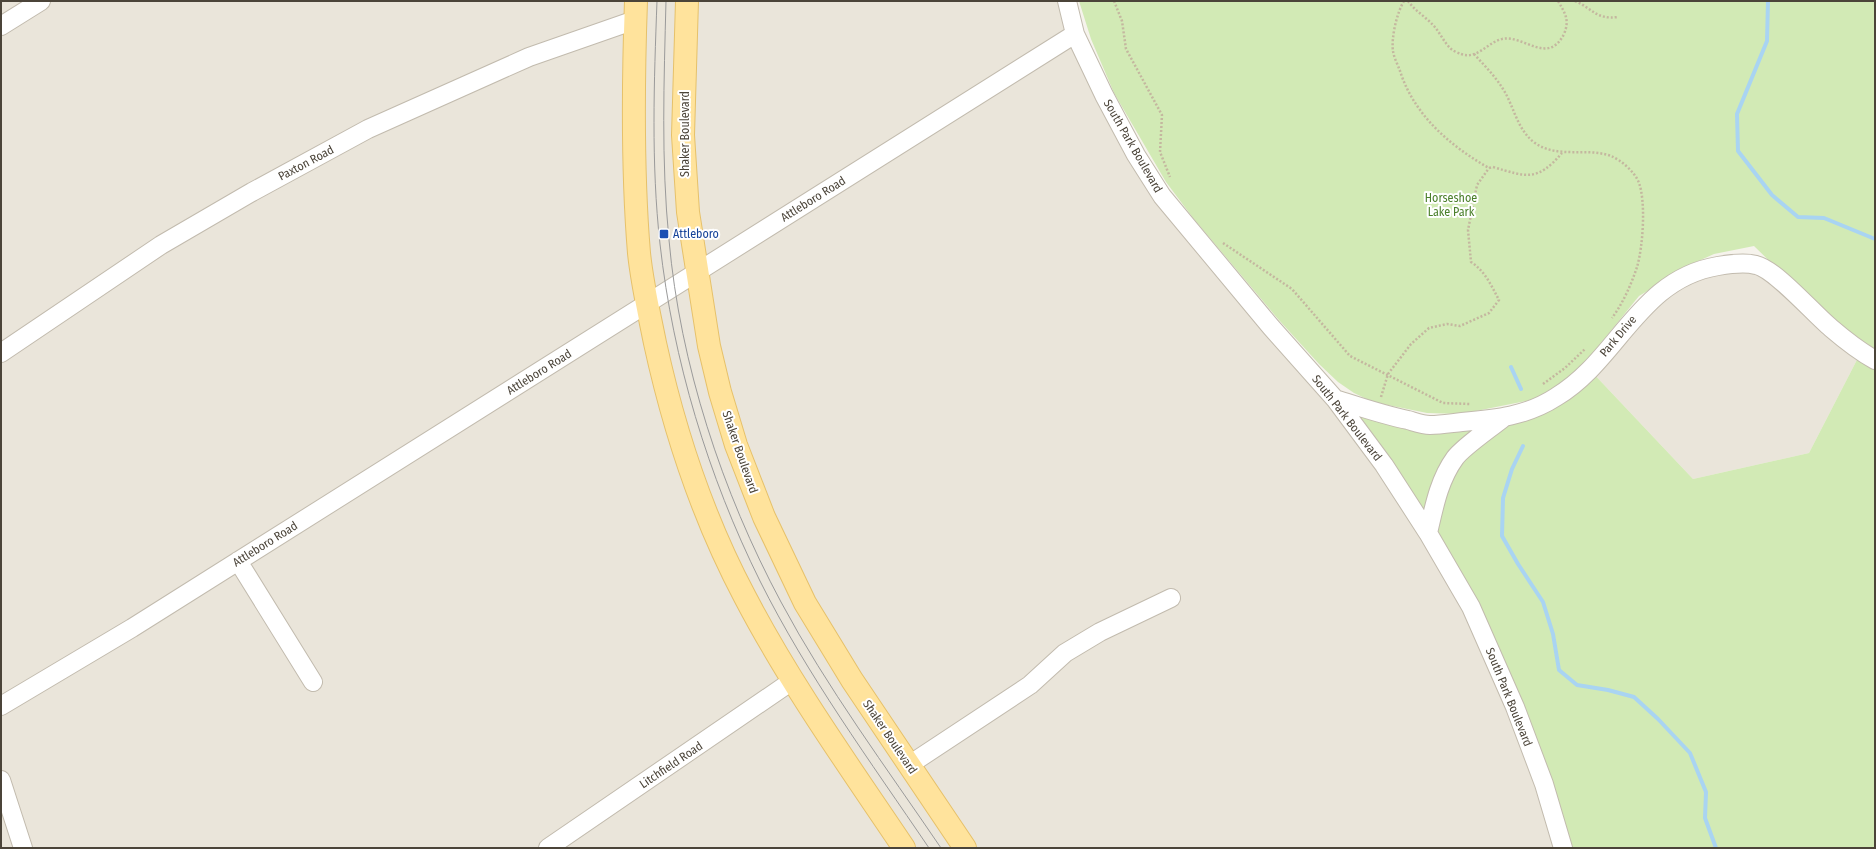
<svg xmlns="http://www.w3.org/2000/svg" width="1876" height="849" font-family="'Fira Sans Condensed',sans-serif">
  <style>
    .residential { fill: #eae5da }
    .green { fill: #d2eab5 }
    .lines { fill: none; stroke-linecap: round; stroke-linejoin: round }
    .stream { stroke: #a9d4f2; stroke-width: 4 }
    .minor-casing { stroke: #c2bbae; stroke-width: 20 }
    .major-casing { stroke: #e6c16a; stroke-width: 24 }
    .path { stroke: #c4b79f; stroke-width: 2.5; stroke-dasharray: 2 2; stroke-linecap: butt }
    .minor { stroke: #fff; stroke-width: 18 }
    .major { stroke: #ffe39c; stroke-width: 22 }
    .tram { stroke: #9a9a9a; stroke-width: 1 }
    .transit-dot { fill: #1a4fb4; stroke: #fff; stroke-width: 1.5 }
    .labels { text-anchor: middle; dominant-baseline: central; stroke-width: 4; stroke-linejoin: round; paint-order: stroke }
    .street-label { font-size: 12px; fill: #4b4439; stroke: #fff }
    .park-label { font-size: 12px; fill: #4a7f2a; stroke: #fff }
    .transit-label { font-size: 12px; fill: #164399; stroke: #fff; text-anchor: start }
  </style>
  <rect width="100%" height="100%" fill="#f6f3ec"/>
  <path class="residential" d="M1,1H1067L1136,155L1335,399L1471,607L1563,848H1Z
    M1757,265L1861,352L1809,453L1693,479L1590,370L1679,280Z"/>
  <path class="green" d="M1079,1H1875V349C1830,321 1792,283 1754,246L1714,254L1694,263L1639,296L1588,359L1563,382L1541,398L1461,414L1427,413L1373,402L1354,393L1338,382L1319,364L1278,319L1193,218L1166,182L1114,93L1091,39Z
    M1861,352L1875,360V848H1563L1471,607L1335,399L1429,425L1503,418L1590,370L1693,479L1809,453Z"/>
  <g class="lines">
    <path class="stream" d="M1768,1L1767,41L1737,114L1738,151L1772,195L1798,217L1824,218L1875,239
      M1511,367L1521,389
      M1523,446L1512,469L1503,498L1502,536L1518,564L1543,602L1553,634L1559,670L1577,685L1608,690L1634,697L1658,719L1690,753L1706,792L1705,818L1716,848"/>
    <defs>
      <path id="minor" d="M1067,1L1075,34L1104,95L1136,155L1162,196L1271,327L1335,399L1384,465L1428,533L1471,607L1515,707L1544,784L1563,848
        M1,26L41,1
        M1,353L161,245L252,192L368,129L529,57L635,20
        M1335,399C1360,407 1383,415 1408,420C1415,422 1423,425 1430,425C1441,425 1452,423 1462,422C1496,419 1527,416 1556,397C1618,360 1639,279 1718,266C1730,264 1745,262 1756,265C1775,269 1814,314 1831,328C1845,340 1859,351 1875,360
        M1428,533C1434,507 1439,480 1455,458C1463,447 1491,428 1503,418
        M238,561L313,682
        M1,706L132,628L1075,34
        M909,765L1030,685L1065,653L1100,632L1171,598
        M1,780L23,848
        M548,848L792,681"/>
      <path id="major" d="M636,1C633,85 632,169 639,253C642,283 649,313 655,343C674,430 703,518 745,597C791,685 849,766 904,848
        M687,1L683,135L688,212L709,346L720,392L736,445L764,517L805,603L852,680L965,848"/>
    </defs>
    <use href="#minor" class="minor-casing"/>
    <use href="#major" class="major-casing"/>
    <path class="path" d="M1114,1L1122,21L1126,49L1162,115L1160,152L1170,177
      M1404,1C1397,12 1391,38 1393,51C1394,58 1398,65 1400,71C1414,115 1450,146 1489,168L1493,167C1527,177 1537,182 1562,153
      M1408,1C1415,11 1426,17 1434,26C1440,33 1444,42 1450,48C1453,51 1458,53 1461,54C1477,60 1488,42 1502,39C1523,34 1548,66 1564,34C1570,20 1565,13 1558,1
      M1575,1C1592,8 1596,20 1618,17
      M1474,54C1484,65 1495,76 1503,89C1514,106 1517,130 1535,143C1558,159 1586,147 1611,156C1621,160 1635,172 1639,183C1646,202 1643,247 1637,267C1631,285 1623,303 1612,318
      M1223,243L1292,289L1350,356L1443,403L1470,404
      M1543,384L1565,368L1585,349
      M1381,397L1388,374L1411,344L1429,328L1447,324L1460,326L1489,313L1499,300C1491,285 1485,271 1471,262L1468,230L1477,185L1489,168"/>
    <use href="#minor" class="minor"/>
    <use href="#major" class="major"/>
    <path class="tram" d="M657,1C654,82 651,163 660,244C673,360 708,476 760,581C807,675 870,761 929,848
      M666,1C664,81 661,160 669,240C680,364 722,492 781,602C827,688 886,767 941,848"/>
  </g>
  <rect class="transit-dot" x="659" y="229" width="10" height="10" rx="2"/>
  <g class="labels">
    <g class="street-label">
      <text transform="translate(685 134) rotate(-90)">Shaker Boulevard</text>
      <text transform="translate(1133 146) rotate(60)">South Park Boulevard</text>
      <text transform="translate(306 163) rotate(-28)">Paxton Road</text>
      <text transform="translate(813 199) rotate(-32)">Attleboro Road</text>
      <text transform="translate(1618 336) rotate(-50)">Park Drive</text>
      <text transform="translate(539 372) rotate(-32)">Attleboro Road</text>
      <text transform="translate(1347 418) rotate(52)">South Park Boulevard</text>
      <text transform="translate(740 452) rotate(71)">Shaker Boulevard</text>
      <text transform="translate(265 544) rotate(-32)">Attleboro Road</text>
      <text transform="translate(1509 697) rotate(68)">South Park Boulevard</text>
      <text transform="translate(890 737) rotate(56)">Shaker Boulevard</text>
      <text transform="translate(671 765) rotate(-34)">Litchfield Road</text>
    </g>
    <g class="park-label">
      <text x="1451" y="198">Horseshoe<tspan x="1451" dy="14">Lake Park</tspan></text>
    </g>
    <g class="transit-label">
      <text x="673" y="234">Attleboro</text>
    </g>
  </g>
  <rect width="1876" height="849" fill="none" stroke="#4b4439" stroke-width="4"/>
</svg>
